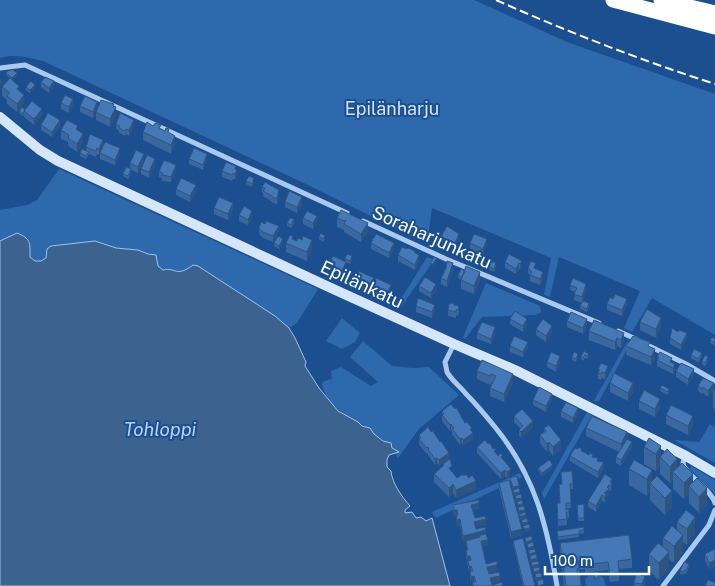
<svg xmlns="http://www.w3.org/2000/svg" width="715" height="586" font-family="'Public Sans',sans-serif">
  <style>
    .green { fill: #2e69ad }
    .water { fill: #3c6290; stroke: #9cc4f0 }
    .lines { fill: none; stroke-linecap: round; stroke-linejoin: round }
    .street { stroke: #a9c9ee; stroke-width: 5 }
    .secondary { stroke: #d6e6fa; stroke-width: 10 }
    .highway { stroke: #fff; stroke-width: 15 }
    .rail { stroke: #fff; stroke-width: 2; stroke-dasharray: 9 4; stroke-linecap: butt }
    .wall { fill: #3a679d }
    .shaded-wall { fill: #305480 }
    .building { fill: #4478b7; stroke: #305480 }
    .labels { text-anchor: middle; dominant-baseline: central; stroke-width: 4; stroke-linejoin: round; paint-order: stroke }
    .park-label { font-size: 18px; fill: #cfe3fa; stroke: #1b4f8f }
    .street-label { font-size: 18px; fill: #fff; stroke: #1b4f8f }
    .water-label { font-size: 19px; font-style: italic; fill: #b5d3f5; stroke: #1b4f8f }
  </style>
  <rect width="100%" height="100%" fill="#1b4f8f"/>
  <path class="green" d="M0,0H474L567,42L715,94V335L652,298L632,332L624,328L640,291L559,257L550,297L544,295L551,258L432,208L427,244L310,186L43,61C30,58 13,53 0,58Z
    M59,169L318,289L297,323L289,328L275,316L198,266C189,270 167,278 159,267C157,264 157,258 156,255L116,248L95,241L47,250L46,258L41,261H35L30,257V242L17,233L0,241V210L27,205L37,200Z
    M427,257L434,260L399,310L392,307L404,294Z
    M486,283L540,306L541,312L536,315L482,317L465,339L463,337Z
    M342,318L360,333L355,342L342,349L326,341Z
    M363,341L392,366L413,368L429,367L459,395L419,429L398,458L395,453L398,452L392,448L391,443C384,441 379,439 374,434C371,431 371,430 368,428C350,418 327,407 322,384L324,381L332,379L331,371L341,367L371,386L378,382L350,357Z
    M627,342H631L599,401H594Z
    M587,412L592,415L544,499L542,493Z
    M710,424L715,427V463L674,440L699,442Z
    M691,466L715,480V494L690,469Z
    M520,473L522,477L436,518L432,512Z
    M598,575L603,577L606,586H586L585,579L588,576Z"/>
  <path class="water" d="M17,233C31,239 30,242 30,257L35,261H41L46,258L47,249L51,246L95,241L116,248L138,250L148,254L156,255L158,266L163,270C177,267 175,278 193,265L198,266L275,316L289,328L295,338L306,362L305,366L319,388L338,411L358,422L362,426L370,428L374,434L383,441L391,443L392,448L399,452L389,455L387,460V467L391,471C392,483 402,497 410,506L405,510V513L412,512L416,518L421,517L426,521L432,518L450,586H0V241Z"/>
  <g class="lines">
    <path class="street" d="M0,68L25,65L347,213
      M363,221L446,259L599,323
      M618,331L638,340
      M454,344L445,362L447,372C452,381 461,387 467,395C477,405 486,416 495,427C535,476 547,525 557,586
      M645,344L686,364L715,381
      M686,456C684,459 683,461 683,464C685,474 711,489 715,503
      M663,586L709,525L715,510"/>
    <path class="secondary" d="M0,117L40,150L58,161L331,288L454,344L515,370L686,456L715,473"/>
    <path class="highway" d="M613,0L715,27
      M661,0L715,13"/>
    <path class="rail" d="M496,0C568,32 640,60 715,84"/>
  </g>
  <path class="wall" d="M10,71L17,75L12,80L6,75V73Z
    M41,82L54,87L49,93L41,87Z
    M2,87L19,90L24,103L17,112L7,104V100L2,96Z
    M26,87H35L30,93L26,90Z
    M61,103L73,105L69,113L61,109Z
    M80,106L97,107L93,118L80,112Z
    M114,106L116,115L110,127L96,120V112Z
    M25,110L42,115L34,125L24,117V115L23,116L19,113V111Z
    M116,124L134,125L129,136L126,134L125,136L119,133V131L116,129Z
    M41,125L60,126L52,137L41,130Z
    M161,129L169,133L175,144L171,154L143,140V132Z
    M61,130H78L83,142L77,152L68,146V142L61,139Z
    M103,146L120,154L115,165L100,159V153L99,155L97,154L96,157L89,154L86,159L80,156V153L86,151V147Z
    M144,159L138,173L131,170V172L128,179L123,176V174L130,169V163Z
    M189,159L207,160L203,170L189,164Z
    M155,165L149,178L141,174V169Z
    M236,169L237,175L235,179H233L232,181L222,177V171Z
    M159,171H176L171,182L162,181V178L159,177Z
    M246,181H254L252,187L246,184Z
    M262,187L279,196L277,204L273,203L272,202L263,196V193H262Z
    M176,189L196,191L190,202L176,195Z
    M285,202L302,203L297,213L285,207Z
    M214,208L233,209L228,220L214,214Z
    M239,215L252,217L248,225L239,221Z
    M303,218L317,222L313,229L303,224Z
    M337,218L368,231L361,242L344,232V230L337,227Z
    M294,222L291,228L287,226V223Z
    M259,228L279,231L273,242L263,238L259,234Z
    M319,236L325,239L323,242L319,239Z
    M441,237L459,239L455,248L441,243Z
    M372,238L394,249L389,258L371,249Z
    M283,241L279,249L274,246V243Z
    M286,243L312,249L307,261L286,252Z
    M470,243L487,245L483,254L470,249Z
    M415,253L419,261L415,270L398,261V255Z
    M345,259H352L350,264L345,262Z
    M522,261V267L520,270L519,269L516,274L505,268V262Z
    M329,264L346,268L342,276L329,270Z
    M488,266H496L494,272L488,269Z
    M528,268L536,269L543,278L540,285L530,281V276L528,273Z
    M453,269L447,287L441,284V278Z
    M458,275L480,280L474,294L461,289V279L458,278Z
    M355,280L374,283L391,291L386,300L372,293V288L370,293L355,286Z
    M570,285L586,290L583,301L589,306L587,312L580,309V306L582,303L574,300L575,292L570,290Z
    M419,286L436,290L431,298L419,291Z
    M613,299L627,304L622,316L607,310V304Z
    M454,305L459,311L458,316L456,315V318L448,316V310Z
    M416,306L435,311L432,318L416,312Z
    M510,319L527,325L523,332L510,324Z
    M594,320L624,341L621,348L617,346L615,350L589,340V331Z
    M567,321L587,325L583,334L567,327Z
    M640,322L661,327L656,338L640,330Z
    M536,329L552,332L546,342L536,335Z
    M477,333H495L491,344L477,339Z
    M670,338L687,339L681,350L670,344Z
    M715,339V346L710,343V340Z
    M510,346L528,348L523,357L510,352Z
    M626,346L650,347L655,358L651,365L626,355Z
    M584,351L589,357L587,359L585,358L583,361L581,359V356Z
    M691,355L702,356L698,362L691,358Z
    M572,357H578L576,362L572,360Z
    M657,357L672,363L675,370L673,374L657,366Z
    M482,360L513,383L504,402L490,396V388L492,383H491L490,385L477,379V371Z
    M708,360L705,366L702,364V361Z
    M547,362H560L556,372L547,367Z
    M598,370L608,372L605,379L602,378L601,380L598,379Z
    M676,371L694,375L688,385L676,377Z
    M610,383L633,392L628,401L610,392Z
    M698,386L714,389L708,397L703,393L702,394L698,391Z
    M660,388L669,392L668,395L660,391Z
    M715,390V411L713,408V391Z
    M552,399L546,412L533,405V400Z
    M639,401L660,407L655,417L639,409Z
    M442,411L465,423L472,431L473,439L463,446L462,443L460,445L452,434V431L451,430L450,431L442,421Z
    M561,411L578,414L573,423L561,417Z
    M666,415L693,424L688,435L666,424Z
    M514,416L533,427L521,438L519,435V430L520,428L514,422Z
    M544,428L561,449L553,456L549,451L547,452L540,443V435L544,432Z
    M586,428L627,440L632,448L621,466L616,463V457L619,452L586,436Z
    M419,435L449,459L439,466L437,463L435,465L428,455V453L427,454L419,445Z
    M477,447L493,449L498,456L503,459L511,474L507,478L505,476L501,479L477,453Z
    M644,447L661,456L677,468L693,482L707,505L699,513L689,503V494L684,499L673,489V480L670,483L660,474V465L656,471L644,464Z
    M582,451L598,461L604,468L598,478L570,461V456Z
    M443,464L452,472L457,478L476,489L456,498L453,493L449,497L434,482V474L443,466Z
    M538,468H553L542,476L538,470Z
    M629,469L652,482L672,507L665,515L650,500V490L647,496L629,485Z
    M561,472L573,484V489H570L571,508L566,509L569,512V518H567V525L558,526L557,503H560L559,484H562Z
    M510,478L519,488L526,518L520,520L518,508H517V502H516L515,496H514L513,490Z
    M612,479V489L611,491L609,490V494L606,497V500L605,502L602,501L596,512L588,507V501Z
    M499,483L522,535L511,538L499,489Z
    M453,505L479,508L473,510L475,518L486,525L476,527V529L486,534L488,545L482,547L486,564L497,571L489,573V574L500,581L491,583L492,585L503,586H473V582H474H471L470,578V572L471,571L469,572L466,556V550H467L466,541L463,542L460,525L457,526L456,516L457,515L454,516L453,510Z
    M577,505L584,518V521H578Z
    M677,522L695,533L687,545L683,542V552L674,563L669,559V569L659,580L649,571V554L663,547V538L677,531Z
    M584,527V533L579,534V537L558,540L557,531Z
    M525,538L532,543L536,554V581L535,575H534L533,569H532L529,550L528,551L527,545H526Z
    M513,541L535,586H523L513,544Z
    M560,543L632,559V568L619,569V581L610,582L608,570L585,573V569L579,570L581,586H564L560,552Z
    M715,549V566L709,569L705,560V554Z
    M689,567L686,574L684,573L683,575L680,574V571Z
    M594,572H598V581L595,582Z
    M645,582L644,586H634V583Z"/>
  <path class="shaded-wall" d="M17,73V75L12,80V78Z
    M2,77V83L0,86V80Z
    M54,81V87L49,93V88Z
    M35,85V87L30,93V90Z
    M24,95V103L17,112V104Z
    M73,99V105L69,113V107Z
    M97,102V107L93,118V112Z
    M114,104V110L116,107V115L110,127V119Z
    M42,109V115L34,125V119Z
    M60,120V126L52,137V132Z
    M134,120V125L129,136V130Z
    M83,134V142L77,152V144Z
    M175,136V144L171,154V145Z
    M103,140V146L99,155V149Z
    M120,148V154L115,165V160Z
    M144,154V159L138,173V167Z
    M207,154V160L203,170V165Z
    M155,159V165L149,178V172Z
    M176,165V171L171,182V177Z
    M237,170V175L235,179V174Z
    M196,185V191L190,202V196Z
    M279,190V196L277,204V198Z
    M302,197V203L297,213V207Z
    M233,203V209L228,220V214Z
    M252,211V217L248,225V220Z
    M317,216V222L313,229V223Z
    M368,223V231L361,242V234Z
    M279,226V231L273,242V236Z
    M459,234V239L455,248V243Z
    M283,239V241L279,249V246Z
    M487,239V245L483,254V249Z
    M312,240V249L307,261V252Z
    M394,243V249L389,258V253Z
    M419,255V261L415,270V265Z
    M437,258V261L433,267V264Z
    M522,261V267L520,270V264Z
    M346,262V268L342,276V271Z
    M453,263V269L447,287V281Z
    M519,263V269L516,274V269Z
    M480,272V280L474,294V286Z
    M543,272V278L540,285V279Z
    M374,278V283L370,293V287Z
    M436,284V290L431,298V293Z
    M586,284V290L582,303V297Z
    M391,285V291L386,300V295Z
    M627,299V304L622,316V310Z
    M435,305V311L432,318V312Z
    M661,318V327L656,338V329Z
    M527,319V325L523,332V326Z
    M587,319V325L583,334V328Z
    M552,326V332L546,342V336Z
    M495,327V333L491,344V339Z
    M624,333V341L621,348V340Z
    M687,333V339L681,350V345Z
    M617,338V346L615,350V342Z
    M528,342V348L523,357V352Z
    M655,349V358L651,365V357Z
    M560,356V362L556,372V366Z
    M675,364V370L673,374V368Z
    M608,366V372L605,379V373Z
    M694,369V375L688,385V379Z
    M513,374V383L504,402V394Z
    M633,383V392L628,401V393Z
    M714,383V389L708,397V391Z
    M552,394V399L546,412V406Z
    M660,399V407L655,417V409Z
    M578,408V414L573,423V418Z
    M693,416V424L688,435V426Z
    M533,421V427L521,438V432Z
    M451,424V430L450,431V425Z
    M627,432V441L621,453V444Z
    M473,433V439L463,446V440Z
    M462,438V443L460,445V439Z
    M561,440V449L553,456V447Z
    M549,442V451L547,452V444Z
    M632,442V448L621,466V460Z
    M661,446V459L660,457V465L656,471V454Z
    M449,453V459L439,466V460Z
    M437,458V463L435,465V459Z
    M677,459V475L673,472V480L670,483V467Z
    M604,462V468L598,478V472Z
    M553,465V468L542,476V473Z
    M511,469V474L507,478V472Z
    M505,470V476L501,479V473Z
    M652,470V485L650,483V490L647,496V479Z
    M693,474V490L689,486V494L684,499V483Z
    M612,479V489L611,491L610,482Z
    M476,481V489L456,498V490Z
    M453,484V493L449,497V488Z
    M609,485V494L606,497V500L605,502L604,493Z
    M519,486V489L513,490V487Z
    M707,488V505L699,513V497Z
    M672,491V507L665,515V498Z
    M520,492V494L514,496V493Z
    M602,495V501L596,512V506Z
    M522,498V500L516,502V499Z
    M479,503V508L471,510V505Z
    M523,504V507L517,508V505Z
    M454,510H457V515L454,516Z
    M525,510V512L519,514V511Z
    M526,515V518L520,520V517Z
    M695,517V533L687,545V529Z
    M460,519V525L457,526V520Z
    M486,519V525L474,528V522Z
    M528,522V524L522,526V523Z
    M530,528V531L524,532V529Z
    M522,529V535L511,538V532Z
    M486,530V536L480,535V538L463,542V536Z
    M683,535V552L674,563V546Z
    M488,540V545L481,547V541Z
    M532,540V543L526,545V542Z
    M534,546V549L528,551V548Z
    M536,552V555L529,557V554Z
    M669,552V569L659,580V563Z
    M467,556H470V561L467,562Z
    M537,558V561L531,563V560Z
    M715,560V566L709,569V563Z
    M539,564V567L532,569V566Z
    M497,565V571L487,573V567Z
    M469,566H471V571L469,572Z
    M540,570V573L534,575V572Z
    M474,576V582H471V577Z
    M500,576V581L490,584V578Z
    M645,576V582L644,586H642Z
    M542,577V580L536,581V578Z"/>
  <path class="building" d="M12,69L17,73L12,78L6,73L9,70L10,71Z
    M45,77L54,81L49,88L41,82Z
    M10,78L19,86L17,89L24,95L17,104L7,96L10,93L2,87Z
    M31,81L35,85L30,90L26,87Z
    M65,95L73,99L69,107L61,103Z
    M85,96L97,102L93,112L80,106Z
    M101,100L114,104L113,106L116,107L110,119L96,112Z
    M32,101L42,109L34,119L24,111Z
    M22,107L25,110L23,114L19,111Z
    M48,113L60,120L52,132L41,125Z
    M120,113L134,120L129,130L126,129L125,131L119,128L120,126L116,124Z
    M67,120L78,126L76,129L83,134L77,144L68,138L69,135L61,130Z
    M147,122L153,126L155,123L161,125L159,128L165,131L166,128L169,129L168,132L175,136L171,145L143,132Z
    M90,134L103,140L99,149L97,148L96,151L86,147Z
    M105,142L120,148L115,160L100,153Z
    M194,148L207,154L203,165L189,159Z
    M82,149L89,152L86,156L80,153Z
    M136,150L144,154L138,167L130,163Z
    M147,155L155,159L149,172L141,169Z
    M164,160L176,165L171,177L162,175L163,173L159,171Z
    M226,162L236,166L235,169L237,170L235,174L233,173L232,175L222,171Z
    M126,167L131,169L128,176L123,174Z
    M249,176L254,178L252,184L246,181Z
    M181,178L196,185L190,196L176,189Z
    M265,182L279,190L277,198H273L272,196L263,191L265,188L262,187Z
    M289,191L302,197L297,207L285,202Z
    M219,197L233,203L228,214L214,208Z
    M244,206L252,211L248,220L239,215Z
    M341,210L368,223L361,234L344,224L346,220L344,221L337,218Z
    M307,211L317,216L313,223L303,218Z
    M290,218L294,219L291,225L287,223Z
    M266,221L279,226L273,236L263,232L259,228L261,222L265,224Z
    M447,226L459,234L455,243L441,237Z
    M321,233L325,236L323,239L319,236Z
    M376,234L394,243L389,253L371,243L373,240L372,238H374Z
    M474,234L487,239L483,249L470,243Z
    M290,235L293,236L292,239L297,241L298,238L302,240L303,236L312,240L307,252L286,243Z
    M278,236L283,239L279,246L274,243Z
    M402,247L407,249L408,248L415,251L414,252L419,255L415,265L398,255Z
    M347,254L352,256L350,261L345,259Z
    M509,254L522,261L520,264L519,263L516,269L505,262Z
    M333,256L346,262L342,271L329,264Z
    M434,257L437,258L433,264L430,263Z
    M447,261L453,263L447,281L441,278L446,268Z
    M490,261L496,263L494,269L488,266Z
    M531,261L536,263L534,268L543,272L540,279L530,275L532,272L528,268Z
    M466,266L480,272L474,286L461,280Z
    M461,269L465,271L462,277L458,275Z
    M359,271L374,278L370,287L355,280Z
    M425,277L436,284L431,293L419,286Z
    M376,278L391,285L386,295L372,288Z
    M573,278L586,284L582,297L574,294L577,288L570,285Z
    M615,294L627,299L622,310L607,304L610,297L613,299Z
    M418,298L435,305L432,312L416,306Z
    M583,301L589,303L587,309L580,306Z
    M454,303V305L459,306L458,310H456V312L448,310L449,304Z
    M647,309L661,318L656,329L640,322Z
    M515,311L527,319L523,326L510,319Z
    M571,312L587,319L583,328L567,321Z
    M543,319L552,326L546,336L536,329Z
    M594,320L624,333L621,340L617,338L615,342L589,331Z
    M482,322L495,327L491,339L477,333Z
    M672,328L678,332L679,330L687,333L681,345L670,338Z
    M514,336L528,342L523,352L510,346Z
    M633,336L650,342L648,346L655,349L651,357L626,346Z
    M712,337L715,339V343L710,340Z
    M694,349L702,353L698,359L691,355Z
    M584,351L589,354L587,356L585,355L583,358L581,356Z
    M551,352L560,356L556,366L547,362Z
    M574,352L578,354L576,359L572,357Z
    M660,352L672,358L670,362L675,364L673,368L657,360L659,357H657Z
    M705,355L708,357L705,363L702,361Z
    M482,360L513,374L504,394L490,388L496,376L491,374L490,376L477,371Z
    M601,363L608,366L605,373L602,372L601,374L598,373L600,370H598Z
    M681,363L694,369L688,379L676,371Z
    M614,373L633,383L628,393L610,383Z
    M703,378L714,383L708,391L703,387L702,389L698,386Z
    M662,385L669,389L668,392L660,388Z
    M539,387L552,394L546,406L533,400Z
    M644,390L660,399L655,409L639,401Z
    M566,402L578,408L573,418L561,411Z
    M451,404L455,409L456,407L465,423L467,422L472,428L470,429L473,433L463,440L462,438L460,439L452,429L454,428L451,424L450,425L442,415L444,414L442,411Z
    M671,405L693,416L688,426L666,415Z
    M522,409L533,421L521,432L519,430L523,426L514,416Z
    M592,416L627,432L621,444L586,428Z
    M549,425L561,440L553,447L549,442L547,444L540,435L546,431L544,428Z
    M428,427L431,432L433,431L440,442L441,441L449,453L439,460L437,458L435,459L428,449L429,448L428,447L427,448L419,439L421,438L419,435Z
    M649,438L661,446L656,454L644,447Z
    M627,439L632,442L621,460L616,457Z
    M485,440L488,444L490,443L493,449L494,448L496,450L494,451L498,456L501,453L503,456L501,457L511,469L507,472L505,470L501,473L477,447Z
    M579,447L582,449L581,451L589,455L590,453L593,455L592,457L598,458L597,461L604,462L598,472L570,456L575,448L578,449Z
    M667,449L677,459L670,467L660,457Z
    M450,459L452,466L449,468L457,478L463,474L464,476L466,474L469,478L472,475L476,481L456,490L453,484L449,488L434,474L444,465L443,464Z
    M549,460L553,465L542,473L538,468Z
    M634,460L652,470L647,479L629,469Z
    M682,463L693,474L684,483L673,472Z
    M572,471L573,484H570L571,503H566V510L569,509V512H566L567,519L558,520L557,503H560L559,484H562L561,472Z
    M605,474L612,479L610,482L612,484L611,486L609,485L607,487L609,489L604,493L606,494L605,497L602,495L596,506L588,501Z
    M517,476L519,486L513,487L510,478Z
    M657,476L672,491L665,498L650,483Z
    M697,478L707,488L699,497L689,486Z
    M509,480L522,529L511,532L499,483Z
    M519,488L520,492L514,493L513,490Z
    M521,494L522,498L516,499L515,496Z
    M479,500V503L471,505L475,518L485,516L486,519L474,522L476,529L485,527L486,530L463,536L460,519L457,520L456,516L458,515L457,510H454L453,505Z
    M522,500L523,504L517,505V502Z
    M584,504V518H578L577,505Z
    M524,506L525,510L519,511L518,507Z
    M686,510L695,517L687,529L677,522Z
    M525,512L526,515L520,517V514Z
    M527,518L528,522L522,523V520Z
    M529,524L530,528L524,529L523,526Z
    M672,526L683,535L674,546L663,538Z
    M584,527V530L579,531V534L558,537L557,531Z
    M486,534L488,540L481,541L486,564L497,561V565L487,567L489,574L499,572L500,576L490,578L492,585L502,582L503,586H473V582H476L474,576L471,577L470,572L473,571L471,566H469L468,561L471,560L470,556H467L466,550H468L466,541L480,537V535Z
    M629,535L632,559L618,561L619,572L610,574L608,562L585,565V561H578L579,568L577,569V575L580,574L581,586H566L560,543Z
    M532,536V540L526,542L525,538Z
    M523,538L535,586H524L513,541Z
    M533,542L534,546L528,548L527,544Z
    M658,543L669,552L659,563L649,554Z
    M535,549L536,552L529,554V550Z
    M715,549V560L709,563L705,554Z
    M536,554L537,558L531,560L530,556Z
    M538,561L539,564L532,566L531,562Z
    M684,562L689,564L686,571L684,570L683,572L680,571Z
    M540,567V570L534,572L533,568Z
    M594,572H598V578L595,579Z
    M541,573L542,577L536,578L535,574Z
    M636,574L645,576L642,584L634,583Z
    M543,579L544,584L538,586L537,581Z
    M708,580L715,583V586H705Z"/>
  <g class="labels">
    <g class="park-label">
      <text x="392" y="108">Epilänharju</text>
    </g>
    <g class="street-label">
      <text transform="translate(432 237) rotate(24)">Soraharjunkatu</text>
      <text transform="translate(362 284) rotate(25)">Epilänkatu</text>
    </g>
    <g class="water-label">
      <text x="160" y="429">Tohloppi</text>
    </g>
  </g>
  <path d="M545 566v8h104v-8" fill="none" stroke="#ffffff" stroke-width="2.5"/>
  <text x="552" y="566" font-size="15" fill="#ffffff" stroke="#1b4f8f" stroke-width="4" paint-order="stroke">100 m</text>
</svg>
